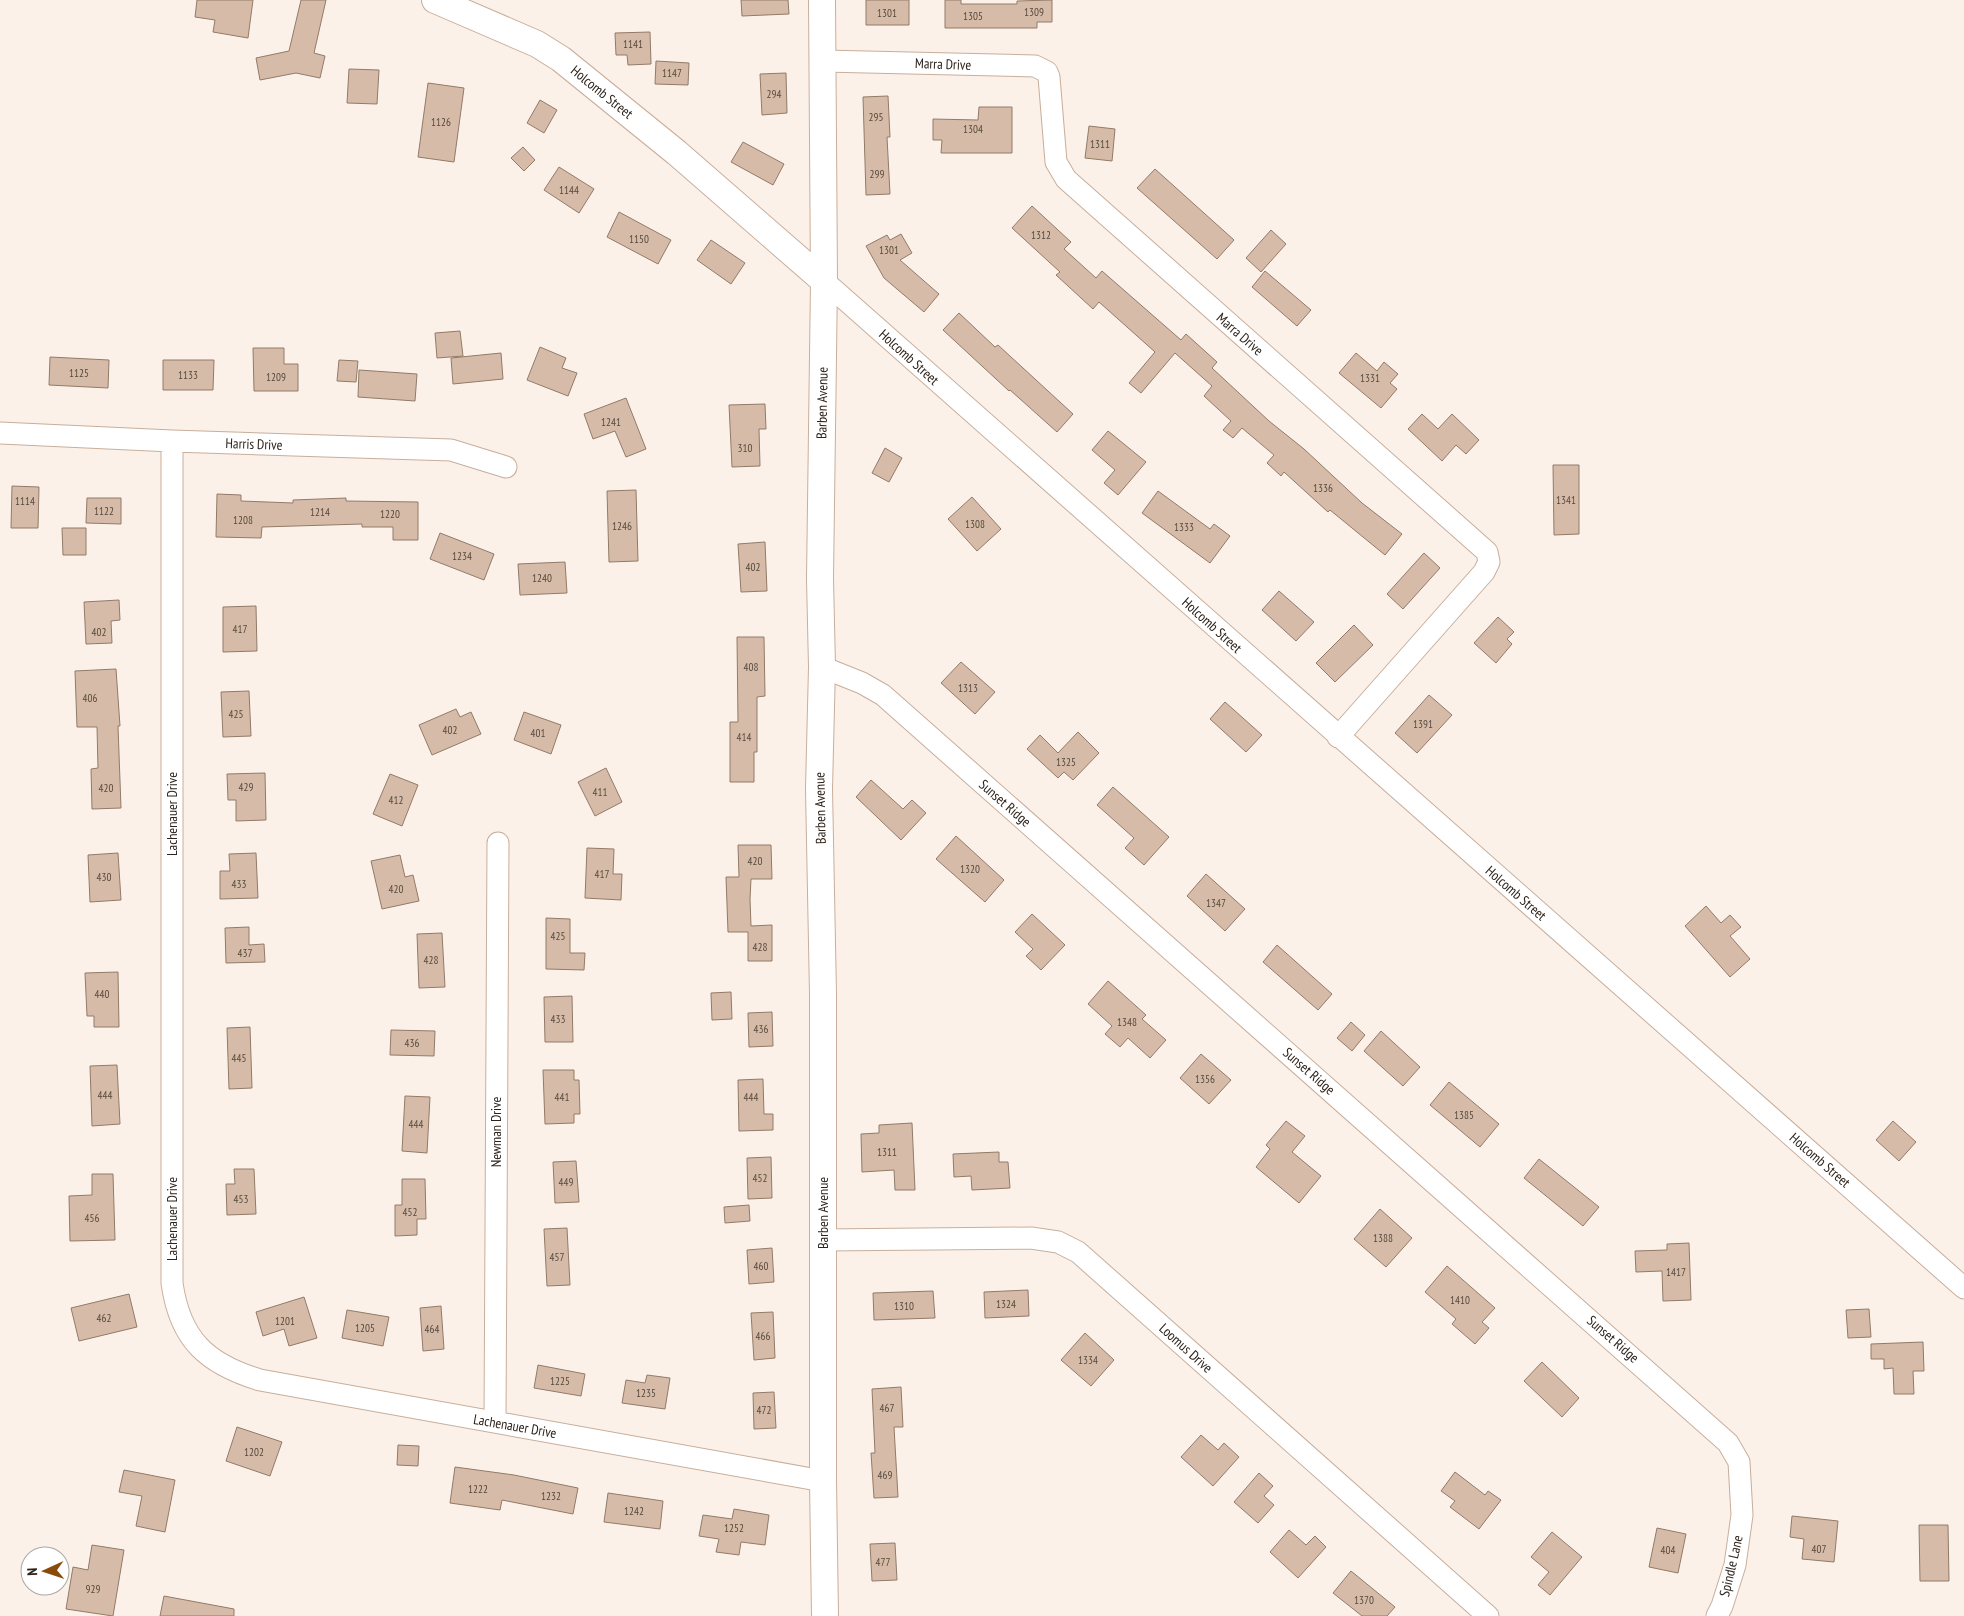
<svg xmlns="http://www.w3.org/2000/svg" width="1964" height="1616" font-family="'PT Sans Narrow',sans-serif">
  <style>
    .building { fill: #d6bca8; stroke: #927a68 }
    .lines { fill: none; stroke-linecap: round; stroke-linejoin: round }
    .minor-casing { stroke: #c8ae9b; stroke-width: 23 }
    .tertiary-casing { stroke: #c8ae9b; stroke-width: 28 }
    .minor { stroke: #fff; stroke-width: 21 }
    .tertiary { stroke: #fff; stroke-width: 26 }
    .labels { text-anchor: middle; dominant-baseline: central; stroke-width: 5; stroke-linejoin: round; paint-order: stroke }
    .number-label { font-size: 11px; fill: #57493e }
    .street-label { font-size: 14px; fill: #2d231b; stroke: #fff }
  </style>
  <rect width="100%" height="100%" fill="#fcf1e9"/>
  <path class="building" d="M197,0H253L248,38L213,32L215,20L195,17Z
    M301,0H326L314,53L325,56L320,78L296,73L260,80L256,58L289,51Z
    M741,0H788L789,14L742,16Z
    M866,0H909V25H866Z
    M945,0H961V4H1017V1L1052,0V22H1037V28H945Z
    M650,32L651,64L628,65L627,55H616L615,33Z
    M656,61L689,63L688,85L655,84Z
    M349,69L379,70L377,104L347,103Z
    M786,73L787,113L762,115L760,74Z
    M428,83L464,88L454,162L418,157Z
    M888,96L890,137H887L890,194L866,195L863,97Z
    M540,100L557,110L544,133L527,123Z
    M979,107H1012V153H941L942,140H933V119L978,120Z
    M1089,126L1115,129L1112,161L1085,158Z
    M743,142L784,164L773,185L731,162Z
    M523,147L535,160L524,171L511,158Z
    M559,167L594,189L579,213L544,190Z
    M1155,169L1234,240L1217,259L1137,188Z
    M1032,206L1071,242L1064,249L1096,278L1102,271L1181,340L1186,334L1217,362L1212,368L1269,421L1304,449L1362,503L1402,534L1385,555L1330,510L1328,512L1284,472L1281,476L1267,463L1274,455L1242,428L1233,438L1223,430L1231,421L1204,396L1212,386L1175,353L1141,393L1129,383L1155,352L1099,302L1093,309L1056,275L1060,272L1012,228Z
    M619,212L671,240L658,264L607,237Z
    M1271,230L1286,244L1261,272L1246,258Z
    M901,234L912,253L900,260L939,294L924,312L884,278L866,246L887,235L890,240Z
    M711,240L745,263L731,284L697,260Z
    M1265,271L1311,310L1297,326L1252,287Z
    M959,313L995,347L998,345L1073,414L1057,432L1010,390L1009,391L943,330Z
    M460,331L463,356L437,358L435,333Z
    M540,347L566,358L562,368L577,373L568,396L527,380Z
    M253,348H284V364H298V391H254Z
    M501,353L503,379L453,384L451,358Z
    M1356,353L1377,371L1384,362L1398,374L1390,383L1397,389L1381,408L1339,373Z
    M50,357L109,360L108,388L49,385Z
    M163,360H214L213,390H163Z
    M339,360L358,361L356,382L337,381Z
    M359,370L417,374L415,401L358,397Z
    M626,398L646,449L626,457L615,431L593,439L584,414Z
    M765,404L766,429H759L760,466L732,467L729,405Z
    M1422,414L1438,429L1452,414L1479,440L1466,454L1456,445L1442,461L1408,429Z
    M1108,431L1146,462L1118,495L1104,483L1115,470L1092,450Z
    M885,448L902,458L889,482L872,473Z
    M1553,465H1579V534L1554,535Z
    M12,486L39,487L38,528H11Z
    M636,490L638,561L609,562L607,491Z
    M1158,491L1210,529L1214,524L1230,536L1210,563L1142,513Z
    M217,494L241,495V501L293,503V500L346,498V501L418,502V540H393V527H362V524L262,527L261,538L216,537Z
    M972,497L1001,529L977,551L948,519Z
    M87,498H121V524L86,523Z
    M62,528H86V555H63Z
    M440,533L494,554L484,580L430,559Z
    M765,542L767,591L741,592L738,544Z
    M1424,553L1440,568L1403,609L1387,594Z
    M565,562L567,593L520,595L518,564Z
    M1279,591L1314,622L1296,641L1262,610Z
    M119,600L120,620L111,621L112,643L86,644L84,602Z
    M256,606L257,651L223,652V607Z
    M1498,617L1514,632L1507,639L1512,644L1496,663L1474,643Z
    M1354,625L1373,645L1335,682L1316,663Z
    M737,637H764L765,696L757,697V752H754V782H730V722H738Z
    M961,662L995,692L975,714L941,683Z
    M116,669L120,726H118L121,808L92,809L91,769L98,768L97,727H77L75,671Z
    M249,691L251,736L223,737L221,692Z
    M1429,695L1452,715L1417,753L1395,733Z
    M1225,702L1262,735L1246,752L1210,719Z
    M456,709L460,717L471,712L481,734L432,755L419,725Z
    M524,712L561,725L551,754L514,740Z
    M1078,732L1099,753L1073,780L1064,772L1058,778L1027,749L1040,735L1058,753Z
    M606,768L622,802L595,816L578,782Z
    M265,773L266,820L236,821V800H228L227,774Z
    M390,774L418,785L402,826L373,814Z
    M871,780L903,809L912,800L926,813L901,840L856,797Z
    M1113,787L1169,837L1144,865L1125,848L1134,838L1097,805Z
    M956,836L1004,880L985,902L936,859Z
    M738,845H771L772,879H751L750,899L751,926L772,925V961H748V932H728L726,877H739Z
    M587,848L614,849L613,874H622L621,900L585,898Z
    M118,853L121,900L90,902L88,855Z
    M256,853L258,898L220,899V871H230L229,854Z
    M400,855L405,877L413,875L419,901L382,909L371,861Z
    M1206,874L1245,909L1225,931L1187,896Z
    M1706,906L1721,923L1730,915L1741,927L1730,936L1750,959L1730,977L1685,926Z
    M1032,914L1065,945L1041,970L1026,956L1033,949L1015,932Z
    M546,918L570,919V953H585L584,970L546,969Z
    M249,927V945L264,944L265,962L226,963L225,928Z
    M442,933L445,987L419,988L417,934Z
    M1277,945L1332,994L1318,1010L1263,962Z
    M118,972L119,1027H94V1016H87L85,973Z
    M1108,981L1146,1015L1142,1019L1166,1040L1150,1058L1128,1038L1120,1047L1105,1034L1112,1026L1088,1004Z
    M731,992L732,1019L712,1020L711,993Z
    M572,996L573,1042H545L544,997Z
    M772,1012L773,1046L749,1047L748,1013Z
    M1351,1022L1365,1035L1352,1051L1337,1038Z
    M250,1027L252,1088L229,1089L227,1028Z
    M391,1030L435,1031L434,1056L390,1055Z
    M1381,1031L1420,1067L1403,1086L1364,1051Z
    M1201,1054L1231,1080L1209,1104L1180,1078Z
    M117,1065L120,1124L92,1126L90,1066Z
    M543,1070H574V1080H579L580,1114H574V1123L545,1124Z
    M763,1079L764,1114H773V1130L739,1131L738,1080Z
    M1449,1082L1499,1124L1480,1147L1430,1105Z
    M405,1096L430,1097L427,1153L402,1151Z
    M1286,1121L1305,1136L1292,1152L1321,1176L1299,1203L1256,1167L1270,1149L1266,1145Z
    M1893,1121L1916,1142L1899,1161L1876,1140Z
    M912,1123L915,1190H895L894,1170L862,1172L861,1134L879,1133V1125Z
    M999,1152V1162H1008L1010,1188L972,1190L971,1176L954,1177L953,1154Z
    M771,1157L772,1198L748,1199L747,1158Z
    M1539,1159L1599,1207L1583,1226L1524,1178Z
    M576,1161L579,1202L555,1203L553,1162Z
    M234,1169H254L256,1214L227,1215L226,1184H235Z
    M92,1174H113L115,1240L70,1241L69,1196L92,1195Z
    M402,1179H425L426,1219H417V1235L395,1236V1205H402Z
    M749,1205L750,1221L725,1223L724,1207Z
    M1380,1209L1412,1238L1386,1267L1354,1239Z
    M567,1228L570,1285L547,1286L544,1229Z
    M1689,1243L1691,1300L1663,1301L1662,1271L1636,1272L1635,1251L1667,1250V1244Z
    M772,1248L774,1282L749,1284L747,1250Z
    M1447,1266L1495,1308L1482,1322L1489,1328L1475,1344L1452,1324L1456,1319L1425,1292Z
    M1028,1290L1029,1316L985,1318L984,1292Z
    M933,1291L935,1318L874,1320L873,1293Z
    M129,1294L137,1327L79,1341L71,1308Z
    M304,1297L317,1338L289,1346L284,1329L263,1336L256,1312Z
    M441,1306L444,1349L423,1351L420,1308Z
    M1869,1309L1871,1337L1848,1338L1846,1310Z
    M347,1310L389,1317L383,1346L342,1338Z
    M773,1312L775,1358L754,1360L751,1313Z
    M1085,1333L1114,1360L1091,1386L1061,1360Z
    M1923,1342L1924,1371H1913L1914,1394H1894L1893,1368L1884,1369V1359H1871V1344Z
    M1542,1362L1579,1398L1562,1417L1524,1381Z
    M538,1365L585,1374L581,1396L534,1388Z
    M647,1375L670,1378L665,1409L622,1403L626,1380L645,1383Z
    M901,1387L903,1427H894L898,1497L874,1498L871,1453H875L872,1389Z
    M774,1392L776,1428L754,1429L753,1393Z
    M237,1427L282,1442L270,1476L226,1461Z
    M1201,1435L1218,1450L1224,1443L1239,1457L1213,1486L1181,1457Z
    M398,1445L419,1446L418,1466L397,1465Z
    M455,1467L514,1475L578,1488L573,1514L502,1500L500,1510L450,1503Z
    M124,1470L175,1480L165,1532L136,1526L142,1496L119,1492Z
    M1455,1472L1485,1495L1488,1491L1501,1500L1479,1529L1450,1507L1455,1501L1441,1491Z
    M1259,1473L1273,1486L1264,1496L1274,1505L1258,1523L1234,1502Z
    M608,1493L663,1501L660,1529L604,1522Z
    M734,1509L769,1515L765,1545L741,1542L739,1555L716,1552L719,1539L699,1536L703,1515L732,1519Z
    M1792,1516L1838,1521L1834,1562L1802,1559L1804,1539L1790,1537Z
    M1919,1525H1948L1949,1581H1920Z
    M1657,1528L1686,1534L1678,1573L1649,1567Z
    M1289,1530L1306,1545L1315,1536L1326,1547L1298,1578L1270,1552Z
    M1552,1532L1582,1557L1550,1595L1538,1585L1549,1572L1531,1557Z
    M895,1543L897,1580L872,1581L870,1544Z
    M92,1545L124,1550L113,1616L66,1609L73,1567L88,1570Z
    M1351,1571L1395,1607L1387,1616H1362L1333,1593Z
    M164,1596L234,1609V1616H160Z"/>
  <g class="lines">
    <defs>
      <path id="minor" d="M823,61L1035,66L1047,72L1049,77L1056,162L1066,179L1487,552L1489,562L1484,572L1338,737
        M824,281L1964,1288
        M0,433L172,441L451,450L506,467
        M172,441V1283C180,1340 207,1364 260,1380L823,1481
        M822,667L862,683L883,695L1728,1443L1739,1462L1742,1515L1735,1565L1722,1606L1717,1616
        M823,1240L1031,1238L1058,1242L1078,1252L1488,1616
        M495,1422L498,843"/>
      <path id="tertiary" d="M435,0L537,44L561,59L677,153L824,281
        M822,0L824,281L820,579L822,667L819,789L823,995V1481L825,1616"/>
    </defs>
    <use href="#minor" class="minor-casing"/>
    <use href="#tertiary" class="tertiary-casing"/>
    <use href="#minor" class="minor"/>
    <use href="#tertiary" class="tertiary"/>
  </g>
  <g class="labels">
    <g class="number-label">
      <text x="1034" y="12">1309</text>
      <text x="887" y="13">1301</text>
      <text x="973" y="16">1305</text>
      <text x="633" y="44">1141</text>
      <text x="672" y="73">1147</text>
      <text x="774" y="94">294</text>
      <text x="876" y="117">295</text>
      <text x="441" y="122">1126</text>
      <text x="973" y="129">1304</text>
      <text x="1100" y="144">1311</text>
      <text x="877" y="174">299</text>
      <text x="569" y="190">1144</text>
      <text x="1041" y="235">1312</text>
      <text x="639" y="239">1150</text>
      <text x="889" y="250">1301</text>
      <text x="79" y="373">1125</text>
      <text x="188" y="375">1133</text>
      <text x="276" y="377">1209</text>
      <text x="1370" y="378">1331</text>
      <text x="611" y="422">1241</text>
      <text x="745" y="448">310</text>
      <text x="1323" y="488">1336</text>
      <text x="1566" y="500">1341</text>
      <text x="25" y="501">1114</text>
      <text x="104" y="511">1122</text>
      <text x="320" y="512">1214</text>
      <text x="390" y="514">1220</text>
      <text x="243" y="520">1208</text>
      <text x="975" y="524">1308</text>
      <text x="622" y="526">1246</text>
      <text x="1184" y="527">1333</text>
      <text x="462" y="556">1234</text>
      <text x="753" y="567">402</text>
      <text x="542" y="578">1240</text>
      <text x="240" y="629">417</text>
      <text x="99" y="632">402</text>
      <text x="751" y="667">408</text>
      <text x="968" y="688">1313</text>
      <text x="90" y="698">406</text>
      <text x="236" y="714">425</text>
      <text x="1423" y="724">1391</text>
      <text x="450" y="730">402</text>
      <text x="538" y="733">401</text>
      <text x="744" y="737">414</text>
      <text x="1066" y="762">1325</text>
      <text x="246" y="787">429</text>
      <text x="106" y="788">420</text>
      <text x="600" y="792">411</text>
      <text x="396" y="800">412</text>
      <text x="755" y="861">420</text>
      <text x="970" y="869">1320</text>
      <text x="602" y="874">417</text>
      <text x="104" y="877">430</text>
      <text x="239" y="884">433</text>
      <text x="396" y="889">420</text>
      <text x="1216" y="903">1347</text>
      <text x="558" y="936">425</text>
      <text x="760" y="947">428</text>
      <text x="245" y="953">437</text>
      <text x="431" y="960">428</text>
      <text x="102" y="994">440</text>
      <text x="558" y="1019">433</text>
      <text x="1127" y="1022">1348</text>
      <text x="761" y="1029">436</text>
      <text x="412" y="1043">436</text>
      <text x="239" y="1058">445</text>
      <text x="1205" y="1079">1356</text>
      <text x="105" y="1095">444</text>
      <text x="562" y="1097">441</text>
      <text x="751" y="1097">444</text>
      <text x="1464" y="1115">1385</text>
      <text x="416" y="1124">444</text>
      <text x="887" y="1152">1311</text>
      <text x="760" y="1178">452</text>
      <text x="566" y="1182">449</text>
      <text x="241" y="1199">453</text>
      <text x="410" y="1212">452</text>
      <text x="92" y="1218">456</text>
      <text x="1383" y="1238">1388</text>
      <text x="557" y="1257">457</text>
      <text x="761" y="1266">460</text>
      <text x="1676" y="1272">1417</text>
      <text x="1460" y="1300">1410</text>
      <text x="1006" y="1304">1324</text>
      <text x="904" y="1306">1310</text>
      <text x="104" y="1318">462</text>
      <text x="285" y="1321">1201</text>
      <text x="365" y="1328">1205</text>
      <text x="432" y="1329">464</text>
      <text x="763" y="1336">466</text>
      <text x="1088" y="1360">1334</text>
      <text x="560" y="1381">1225</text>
      <text x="646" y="1393">1235</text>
      <text x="887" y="1408">467</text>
      <text x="764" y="1410">472</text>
      <text x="254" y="1452">1202</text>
      <text x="885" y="1475">469</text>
      <text x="478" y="1489">1222</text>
      <text x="551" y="1496">1232</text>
      <text x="634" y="1511">1242</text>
      <text x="734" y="1528">1252</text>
      <text x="1819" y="1549">407</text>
      <text x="1668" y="1550">404</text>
      <text x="883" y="1562">477</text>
      <text x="93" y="1589">929</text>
      <text x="1364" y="1600">1370</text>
    </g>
    <g class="street-label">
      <text transform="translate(943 64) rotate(2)">Marra Drive</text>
      <text transform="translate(602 92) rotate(39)">Holcomb Street</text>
      <text transform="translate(1240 334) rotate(41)">Marra Drive</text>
      <text transform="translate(909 357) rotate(42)">Holcomb Street</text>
      <text transform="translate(822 403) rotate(-89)">Barben Avenue</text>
      <text transform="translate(254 444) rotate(2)">Harris Drive</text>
      <text transform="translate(1212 625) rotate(42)">Holcomb Street</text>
      <text transform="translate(1005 803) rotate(41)">Sunset Ridge</text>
      <text transform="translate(820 808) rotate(-91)">Barben Avenue</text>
      <text transform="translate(172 814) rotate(-90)">Lachenauer Drive</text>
      <text transform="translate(1516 893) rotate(41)">Holcomb Street</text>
      <text transform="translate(1309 1071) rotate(41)">Sunset Ridge</text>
      <text transform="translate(496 1132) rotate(-90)">Newman Drive</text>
      <text transform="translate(1820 1160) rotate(41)">Holcomb Street</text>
      <text transform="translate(823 1213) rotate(-90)">Barben Avenue</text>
      <text transform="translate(172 1219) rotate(-90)">Lachenauer Drive</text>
      <text transform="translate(1613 1339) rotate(41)">Sunset Ridge</text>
      <text transform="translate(1186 1348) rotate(42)">Loomus Drive</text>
      <text transform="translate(515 1426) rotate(10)">Lachenauer Drive</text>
      <text transform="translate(1731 1566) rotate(-77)">Spindle Lane</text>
    </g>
  </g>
  <g transform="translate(45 1571) rotate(267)"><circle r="24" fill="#ffffff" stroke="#aba7a4"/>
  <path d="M0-4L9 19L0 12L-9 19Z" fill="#884b0c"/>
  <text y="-8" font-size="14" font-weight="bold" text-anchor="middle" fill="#2d231b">N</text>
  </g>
</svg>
